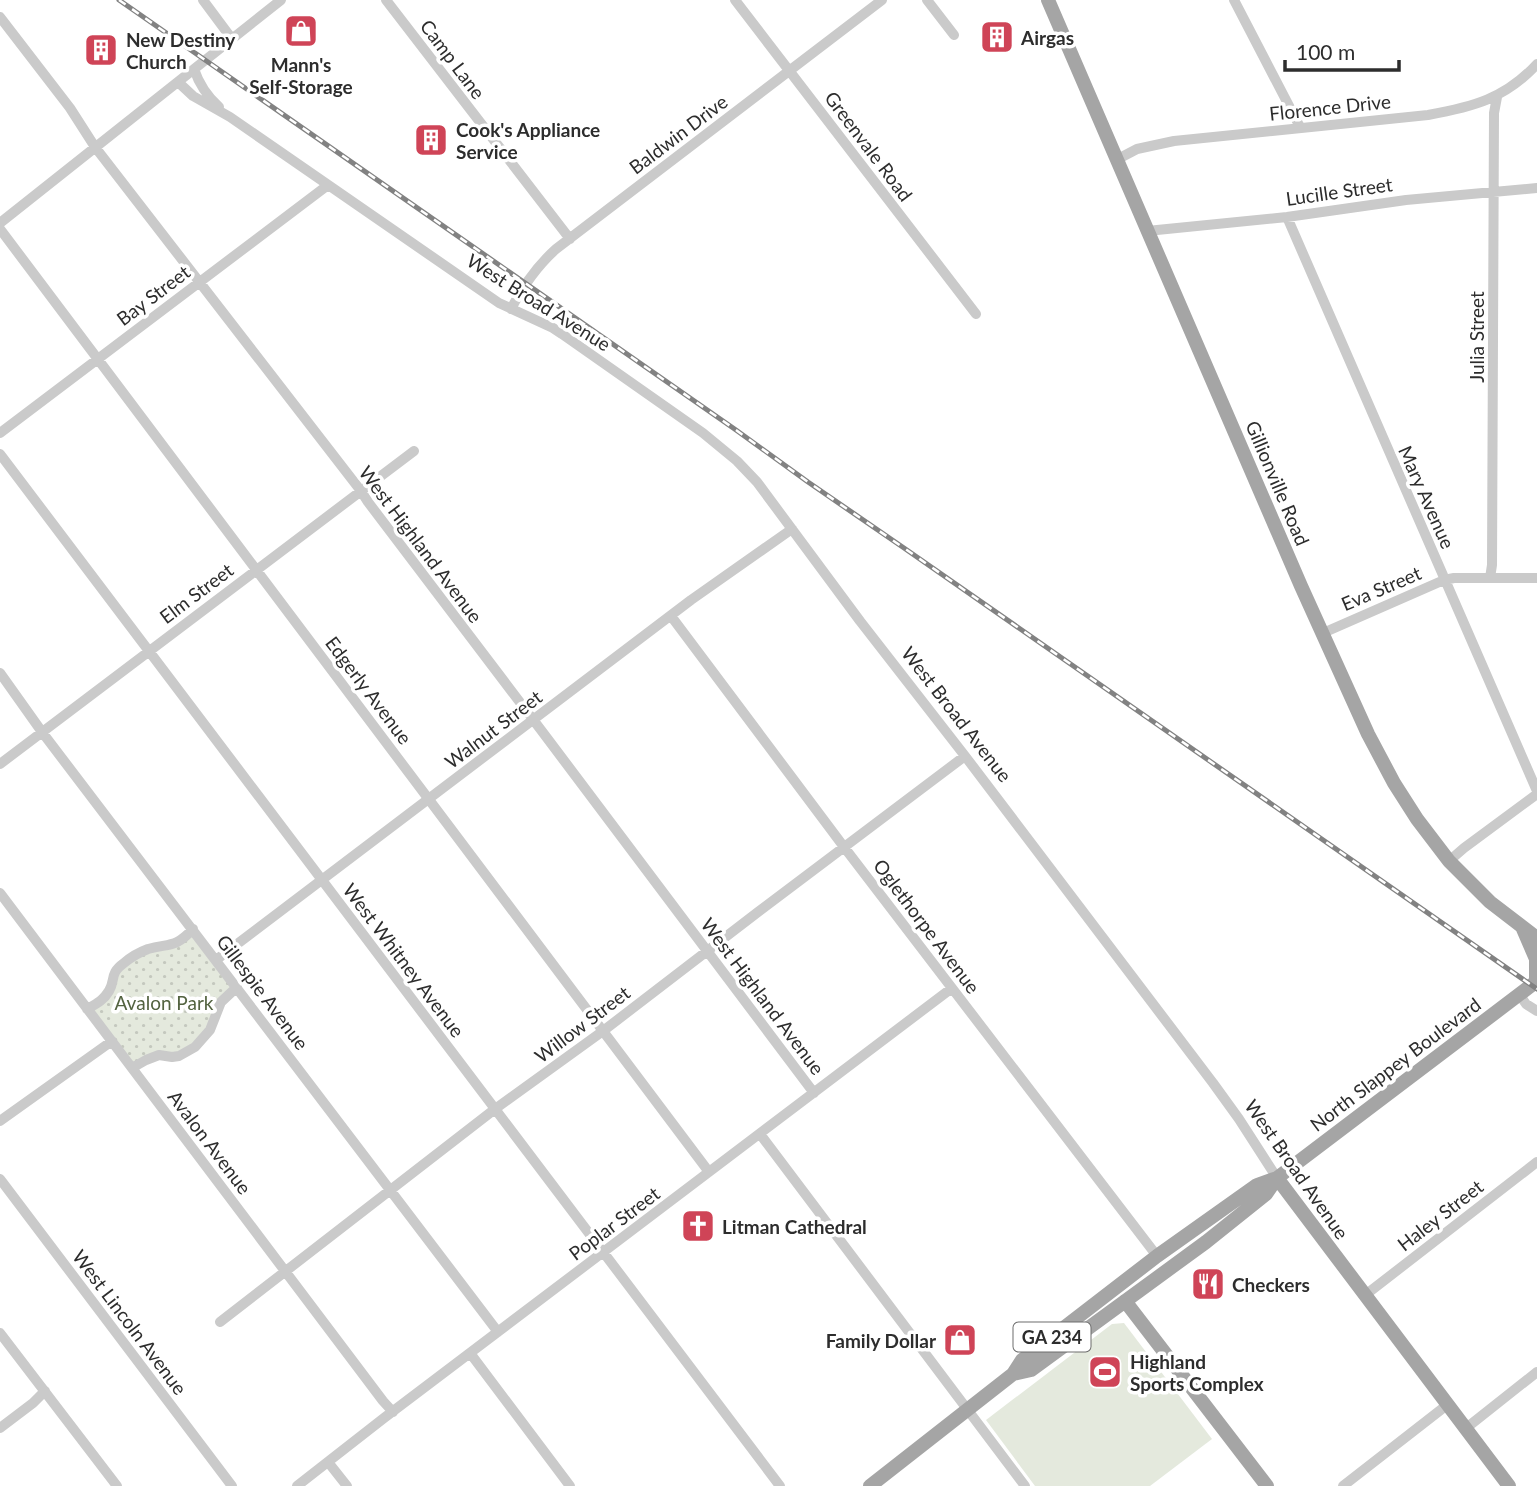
<svg xmlns="http://www.w3.org/2000/svg" width="1537" height="1486" font-family="Lato,sans-serif">
  <style>
    .grass { fill: #e4e9dd }
    .park { fill: url(#park-dots) }
    .lines { fill: none; stroke-linecap: round; stroke-linejoin: round }
    .minor { stroke: #cacaca; stroke-width: 10 }
    .major { stroke: #a5a5a5; stroke-width: 14 }
    .rail-casing { stroke: #828282; stroke-width: 5 }
    .rail { stroke: #fff; stroke-width: 2.5; stroke-dasharray: 8; stroke-linecap: butt }
    .labels { text-anchor: middle; dominant-baseline: central; stroke-width: 7; stroke-linejoin: round; paint-order: stroke }
    .shield { fill: #fff; stroke: #6c6c6c; stroke-width: 2 }
    .shield-label { font-size: 18px; font-weight: bold; fill: #2d2d2d }
    .poi-label { font-size: 19px; font-weight: bold; fill: #2d2d2d; stroke: #fff; text-anchor: start }
    .street-label { font-size: 19px; fill: #2d2d2d; stroke: #fff }
    .park-label { font-size: 19px; fill: #536340; stroke: #fff }
  </style>
  <defs>
    <pattern id="park-dots" width="8" height="8" patternUnits="userSpaceOnUse" patternTransform="scale(1.75)"><rect width="8" height="8" fill="#e4e9dd"/><path d="M2 2h.1M6 6h.1" fill="none" stroke="#c4c8be" stroke-width="1.8" stroke-linecap="round"/></pattern>
  </defs>
  <rect width="100%" height="100%" fill="#fff"/>
  <path class="grass" d="M1124,1323L1212,1439L1150,1486H1035L986,1420L1112,1324Z"/>
  <path class="park" d="M193,931L236,987L209,1030L194,1047L132,1066L89,1009L114,976L138,955Z"/>
  <g class="lines">
    <path class="minor" d="M203,0L232,39
      M386,0L570,239
      M735,0L976,314
      M927,0L954,35
      M1234,0L1300,127
      M0,17L70,108L95,147L361,491L368,502L541,730L814,1093
      M194,69C199,84 208,97 219,107
      M178,82L193,96L230,117L499,303L553,328L562,334L703,433L737,461L757,482L860,621L965,756L1213,1083L1239,1119L1277,1178
      M1116,160L1137,149L1174,141L1428,115C1472,107 1505,99 1537,64
      M1287,217L1537,791
      M0,223L281,0
      M0,229L709,1172
      M1147,231L1287,217L1406,200L1537,188
      M511,309C523,286 537,266 556,249L882,0
      M0,433L328,185
      M0,454L780,1486
      M1490,578L1492,565L1494,113L1497,97
      M671,616L844,847L1157,1256
      M1323,633L1444,580L1454,578H1537
      M0,673L42,732L498,1332
      M0,764L414,451
      M1449,861L1464,848L1537,794
      M0,893L383,1401L393,1412
      M216,960L691,600L792,529
      M1519,994L1526,1004L1537,1011
      M87,1009C96,1004 104,1000 109,991C116,979 109,974 124,963C131,957 140,952 148,949C171,943 175,948 193,929
      M132,1068L146,1060L159,1055L172,1057L179,1056L195,1047L210,1030L221,1002L237,987
      M0,1121L112,1041
      M760,1134L1025,1486
      M0,1179L232,1486
      M1364,1296L1537,1162
      M220,1322L495,1109L603,1031L758,912L965,756
      M0,1333L117,1486
      M470,1353L570,1486
      M0,1428L33,1403L45,1391
      M1465,1429L1537,1372
      M328,1462L347,1486
      M297,1486L384,1418L952,988
      M1343,1486L1447,1405"/>
    <path class="major" d="M1048,0L1301,586L1368,734L1394,783L1417,819L1449,861L1490,902L1537,938
      M1523,929L1536,959V981
      M1277,1178L1509,1486
      M1125,1301L1267,1486
      M1013,1374L1031,1370L1206,1242L1266,1194L1277,1178
      M870,1486L1013,1374L1022,1360L1157,1256L1257,1185L1277,1178L1537,981"/>
    <defs>
      <path id="rail" d="M119,0L736,430L808,482L904,548L1537,989"/>
    </defs>
    <use href="#rail" class="rail-casing"/>
    <use href="#rail" class="rail"/>
  </g>
  <defs>
    <symbol id="shop-square" viewBox="-11 -11 22 22"><rect x="-9" y="-9" width="18" height="18" rx="4" fill="#cf4457" stroke="#fff"/><path d="M-5-2.5h2.3a2.7 3.5 0 0 1 5.4 0H5L5.5 6h-11ZM-1.5-2.5h3a1.5 2.3 0 0 0-3 0Z" fill="#fff"/></symbol>
    <symbol id="building-square" viewBox="-11 -11 22 22"><rect x="-9" y="-9" width="18" height="18" rx="4" fill="#cf4457" stroke="#fff"/><path d="M-4-6H4V6H1V3H-1V6H-4ZM-2.5-4.3h1.7v1.8h-1.7ZM.8-4.3h1.7v1.8H.8ZM-2.5-1h1.7V.8h-1.7ZM.8-1h1.7V.8H.8Z" fill="#fff"/></symbol>
    <symbol id="church-square" viewBox="-11 -11 22 22"><rect x="-9" y="-9" width="18" height="18" rx="4" fill="#cf4457" stroke="#fff"/><path d="M-1.2-6h2.4v3.5h3.3v2.4h-3.3V6h-2.4V-.1h-3.3v-2.4h3.3Z" fill="#fff"/></symbol>
    <symbol id="restaurant-square" viewBox="-11 -11 22 22"><rect x="-9" y="-9" width="18" height="18" rx="4" fill="#cf4457" stroke="#fff"/><path d="M-5-6h1v4h1v-4h1v4h1v-4h1v5L-1.5 .5V6h-2V.5L-5-1ZM5-6V6H3V1.5H1.5Q1.5-4 5-6Z" fill="#fff"/></symbol>
    <symbol id="stadium-square" viewBox="-11 -11 22 22"><rect x="-9" y="-9" width="18" height="18" rx="4" fill="#cf4457" stroke="#fff"/><path d="M0-5a6.5 5 0 1 0 0 10a6.5 5 0 1 0 0-10ZM-3.5-1.8h7v3.6h-7Z" fill="#fff"/></symbol>
  </defs>
  <g fill-rule="evenodd">
    <use href="#shop-square" x="282" y="12" width="38" height="38"/>
    <use href="#building-square" x="978" y="18" width="38" height="38"/>
    <use href="#building-square" x="82" y="31" width="38" height="38"/>
    <use href="#building-square" x="412" y="121" width="38" height="38"/>
    <use href="#church-square" x="679" y="1207" width="38" height="38"/>
    <use href="#restaurant-square" x="1189" y="1265" width="38" height="38"/>
    <use href="#shop-square" x="941" y="1321" width="38" height="38"/>
    <use href="#stadium-square" x="1086" y="1353" width="38" height="38"/>
  </g>
  <g class="labels">
    <rect class="shield" x="1013.5" y="1322.5" width="77" height="29" rx="5"/>
    <g class="shield-label">
      <text x="1052" y="1337">GA 234</text>
    </g>
    <g class="poi-label">
      <text x="1021" y="37">Airgas</text>
      <text x="126" y="39">New Destiny<tspan x="126" dy="22">Church</tspan></text>
      <text x="301" y="64" text-anchor="middle">Mann's<tspan x="301" dy="22">Self-Storage</tspan></text>
      <text x="456" y="129">Cook's Appliance<tspan x="456" dy="22">Service</tspan></text>
      <text x="722" y="1226">Litman Cathedral</text>
      <text x="1232" y="1284">Checkers</text>
      <text x="936" y="1340" text-anchor="end">Family Dollar</text>
      <text x="1130" y="1361">Highland<tspan x="1130" dy="22">Sports Complex</tspan></text>
    </g>
    <g class="street-label">
      <text transform="translate(453 59) rotate(53)">Camp Lane</text>
      <text transform="translate(1330 107) rotate(-6)">Florence Drive</text>
      <text transform="translate(678 134) rotate(-37)">Baldwin Drive</text>
      <text transform="translate(869 146) rotate(53)">Greenvale Road</text>
      <text transform="translate(1339 191) rotate(-8)">Lucille Street</text>
      <text transform="translate(153 295) rotate(-37)">Bay Street</text>
      <text transform="translate(539 302) rotate(32)">West Broad Avenue</text>
      <text transform="translate(1476 337) rotate(-90)">Julia Street</text>
      <text transform="translate(1278 483) rotate(67)">Gillionville Road</text>
      <text transform="translate(1427 497) rotate(66)">Mary Avenue</text>
      <text transform="translate(421 544) rotate(53)">West Highland Avenue</text>
      <text transform="translate(1381 588) rotate(-23)">Eva Street</text>
      <text transform="translate(196 593) rotate(-37)">Elm Street</text>
      <text transform="translate(369 690) rotate(53)">Edgerly Avenue</text>
      <text transform="translate(957 714) rotate(52)">West Broad Avenue</text>
      <text transform="translate(493 729) rotate(-37)">Walnut Street</text>
      <text transform="translate(927 926) rotate(53)">Oglethorpe Avenue</text>
      <text transform="translate(404 960) rotate(53)">West Whitney Avenue</text>
      <text transform="translate(263 992) rotate(53)">Gillespie Avenue</text>
      <text transform="translate(763 996) rotate(53)">West Highland Avenue</text>
      <text transform="translate(582 1024) rotate(-37)">Willow Street</text>
      <text transform="translate(1395 1064) rotate(-37)">North Slappey Boulevard</text>
      <text transform="translate(210 1142) rotate(53)">Avalon Avenue</text>
      <text transform="translate(1297 1169) rotate(55)">West Broad Avenue</text>
      <text transform="translate(1440 1215) rotate(-38)">Haley Street</text>
      <text transform="translate(614 1223) rotate(-37)">Poplar Street</text>
      <text transform="translate(130 1322) rotate(53)">West Lincoln Avenue</text>
    </g>
    <g class="park-label">
      <text x="164" y="1002">Avalon Park</text>
    </g>
  </g>
  <path d="M1285 60v10h114v-10" fill="none" stroke="#2d2d2d" stroke-width="3.5"/>
  <text x="1296" y="60" font-size="21" fill="#2d2d2d" stroke="#ffffff" stroke-width="5" paint-order="stroke">100 m</text>
</svg>
